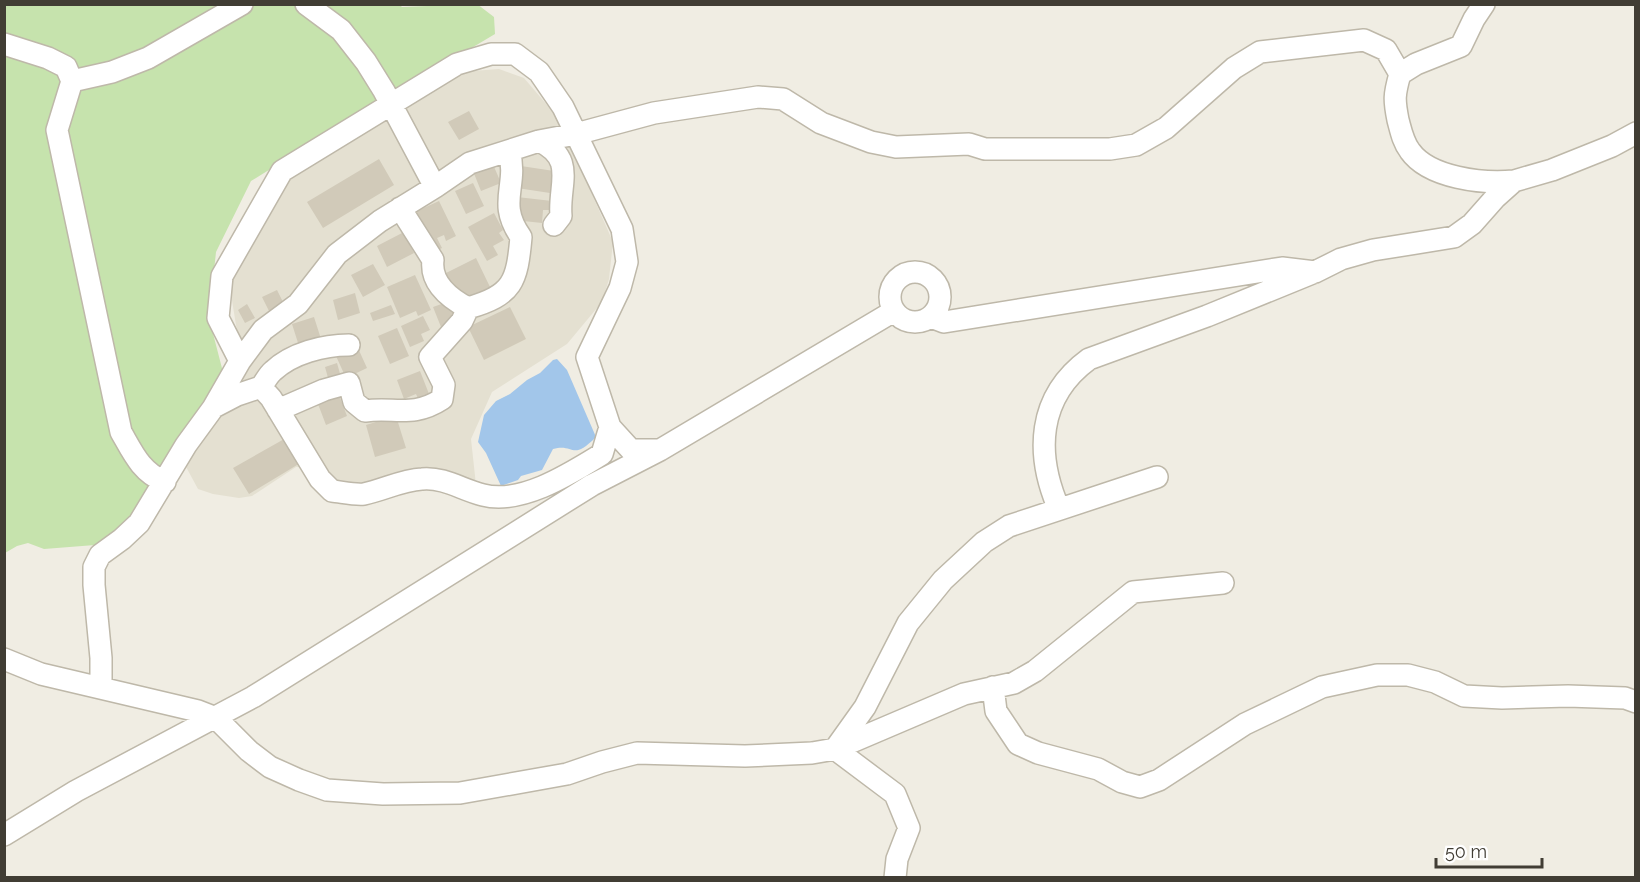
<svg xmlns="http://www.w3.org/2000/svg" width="1640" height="882" font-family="Raleway,sans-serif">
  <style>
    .residential { fill: #e4e0d1 }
    .green { fill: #c6e3ad }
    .water { fill: #a2c6ea }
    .building { fill: #d1cab9 }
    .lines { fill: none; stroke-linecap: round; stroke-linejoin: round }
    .minor-casing { stroke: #beb8a9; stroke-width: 24 }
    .minor { stroke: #fff; stroke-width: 21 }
  </style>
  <rect width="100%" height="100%" fill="#f0ede3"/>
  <path class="residential" d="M499,69L524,78L559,119L613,242L609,279L602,302L567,344L492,392L471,439L476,485L415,468L348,488L313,468L296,467L252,496L239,498L213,494L198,489L185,465L243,368L229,282L272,189L459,72Z"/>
  <path class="green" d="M323,4H399L402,7L477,4L494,17L495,34L443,65L401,85L370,107L251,181L216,252L209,318L224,376L191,419L160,477L136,515L104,541L95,545L44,549L28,543L17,546L5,553V5Z"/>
  <path class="water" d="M557,359L567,370L596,437C571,462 575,443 553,449L542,470L521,476L518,480L501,486L486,453L478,442L484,415L496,401L510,394L527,380L540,373L553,360Z"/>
  <path class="building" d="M469,111L479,129L459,140L448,122Z
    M379,159L394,185L323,228L307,202Z
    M492,162L501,183L481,191L473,171Z
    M521,166L554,171L550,193L517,188Z
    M473,183L484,206L466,214L455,191Z
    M517,197L552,201L551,210H543L542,223L514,220Z
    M439,201L456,236L446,241L444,235L437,238L442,248L434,252L415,212Z
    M494,213L503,230L499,233L504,240L493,246L498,255L487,261L468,227Z
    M404,232L414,253L387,267L377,246Z
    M476,258L490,287L460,302L446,273Z
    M373,264L385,285L363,297L351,275Z
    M415,275L431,310L418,316L416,311L400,318L387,287Z
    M277,290L284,304L269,311L262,297Z
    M355,293L360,313L338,320L333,300Z
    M450,301L458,321L441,327L433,307Z
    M247,304L255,318L245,323L238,310Z
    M391,305L395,314L373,321L370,313Z
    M510,307L526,339L484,360L468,327Z
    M423,316L430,330L421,334L424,341L410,347L401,326Z
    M314,317L321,339L299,346L292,324Z
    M397,328L409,356L390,364L378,336Z
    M357,346L367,368L346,378L336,356Z
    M337,363L342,381L330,385L325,367Z
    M420,371L431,399L420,403L416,394L404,399L397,380Z
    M339,395L347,416L326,425L318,404Z
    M396,416L406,448L375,457L366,425Z
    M286,438L302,462L249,494L233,468Z"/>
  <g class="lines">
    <defs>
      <path id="minor" d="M306,4L341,30L366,62L384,91L435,187
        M1484,4L1474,19L1461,46L1416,64L1400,74C1394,95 1394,100 1398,120C1401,131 1403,142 1410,151C1429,178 1483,184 1514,181
        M4,44L48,58L66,67L72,81L57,130L121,432C133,453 141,472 165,482
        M72,81L112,72L148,58L242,4
        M539,141C577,159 558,185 561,216L554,225
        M400,208L433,260C430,283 449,298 468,308C513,295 517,282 521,237C496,202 519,186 509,151
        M890 297a25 25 0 1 1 50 0a25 25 0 1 1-50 0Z
        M931,317L944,322L1282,268L1315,272
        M240,361L218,318L222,276L282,171L457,64L491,54H515L539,72L563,107L622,229L627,262L620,288L587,357L610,427L631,450H659
        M261,387C265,382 268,375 273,371C292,353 324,345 349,345
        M214,407L237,395L261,387L271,398L320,479L332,491C342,492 354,495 364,494C383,490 402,480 422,479C445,477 462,490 483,495C522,505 571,473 602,454L610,427
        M278,410L324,390L349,383L354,402L365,411C395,407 413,418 442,399L444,385L430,357L462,321L468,308
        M1059,509C1035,454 1037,397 1089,359L1207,316L1315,272L1341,259L1373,250L1454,237L1472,224L1495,198L1514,181L1552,170L1612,146L1636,133
        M4,659L41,674L198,711L216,718L249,751L270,767L299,780L327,790L383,794L460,793L567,774L602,762L637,753L745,756L812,753L835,749L964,694L1014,683L1035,671L1133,592L1223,583
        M993,687L996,711L1018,744L1038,753L1098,769L1122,782L1140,787L1159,780L1245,724L1322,687L1377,675H1408L1435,682L1464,696L1502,698L1568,696L1625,698L1636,702
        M101,688V658L94,585V567L100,555L122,539L139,523L186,445L213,408L240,361L263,330L298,304L337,254L380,221L435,187L470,163L539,141L576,134L654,113L758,97L783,99L821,123L871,142L896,147L969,144L985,149H1110L1136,145L1166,128L1234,68L1260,52L1364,40L1386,50L1400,74
        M4,835L76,791L253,697L592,485L660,450L894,311
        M895,878L897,859L909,828L895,794L835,749L865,707L908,623L943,580L984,542L1009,526L1157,477"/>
    </defs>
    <use href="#minor" class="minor-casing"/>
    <use href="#minor" class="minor"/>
  </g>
  <rect width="1640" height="882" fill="none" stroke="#413d34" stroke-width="12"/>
  <path d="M1436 858v9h106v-9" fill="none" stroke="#413d34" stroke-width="3"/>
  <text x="1445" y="858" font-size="18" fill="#413d34" stroke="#ffffff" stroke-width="4.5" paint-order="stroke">50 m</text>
</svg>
